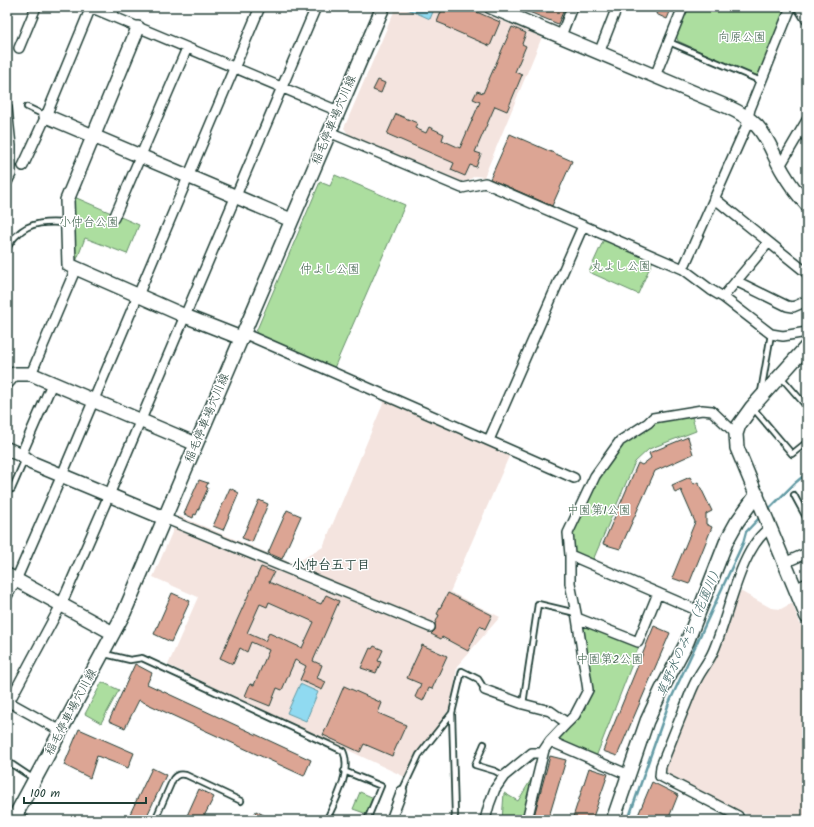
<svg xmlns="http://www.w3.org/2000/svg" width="814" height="827" font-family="Kalam,'Klee One',sans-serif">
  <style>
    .built { fill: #f4e4df }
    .green { fill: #acde9f; stroke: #668e6a }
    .water { fill: #90daf1; stroke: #639ba5 }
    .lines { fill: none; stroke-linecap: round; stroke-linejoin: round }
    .stream { stroke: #639ba5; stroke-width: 2.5 }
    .building { fill: #dca594; stroke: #1f3d34; fill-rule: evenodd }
    .lane-casing { stroke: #1f3d34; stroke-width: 8 }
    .street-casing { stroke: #1f3d34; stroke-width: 12 }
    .secondary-casing { stroke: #1f3d34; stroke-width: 16 }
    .lane { stroke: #fff; stroke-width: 4.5 }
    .street { stroke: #fff; stroke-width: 9 }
    .secondary { stroke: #fff; stroke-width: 13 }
    .labels { text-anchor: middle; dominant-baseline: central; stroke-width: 3; stroke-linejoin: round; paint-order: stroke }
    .park-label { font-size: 12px; fill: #42654f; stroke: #fff }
    .street-label { font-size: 12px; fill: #1f3d34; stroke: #fff }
    .neighbourhood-label { font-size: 13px; font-weight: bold; fill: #1f3d34; stroke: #fff }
    .water-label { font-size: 13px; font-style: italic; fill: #3b6463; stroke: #fff }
  </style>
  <rect width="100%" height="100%" fill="#fff"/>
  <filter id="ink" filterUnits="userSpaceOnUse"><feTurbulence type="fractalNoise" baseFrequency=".025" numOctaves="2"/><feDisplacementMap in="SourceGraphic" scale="8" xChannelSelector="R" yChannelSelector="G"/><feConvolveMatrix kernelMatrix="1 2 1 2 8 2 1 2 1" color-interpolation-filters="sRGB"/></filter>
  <g filter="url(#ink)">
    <path class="built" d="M396,7H469L542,37L484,177L475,176L467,181H457L348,134L344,128Z
      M385,399L510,454L450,592L500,617L457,666L452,705L412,763L405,777L168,665L198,597L153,577L179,516L294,564L323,547Z
      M740,591L771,608L781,609L792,603L807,641V820H758L668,774L665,767L701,679L715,656Z"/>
    <path class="green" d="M687,7H786L759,75L754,77L678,41L676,35Z
      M335,175L405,205L334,368L255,334L320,182L330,186Z
      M72,196L139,225L127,254L85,238L76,262L71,257Z
      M604,239L653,260L638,294L589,272Z
      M686,415L692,417L696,431L649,449L635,462L593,560L574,551L572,534L593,486L622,444L653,421Z
      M586,626L639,646L596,757L559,742V736L590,688L582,629Z
      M102,682L119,690L101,723L85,714Z
      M535,773L525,820H502L504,793L518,801Z
      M360,792L374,798L367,814L353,809Z"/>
    <path class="water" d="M403,7H435L430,19Z
      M300,684L318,692L306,721L287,713Z"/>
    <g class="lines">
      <path class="stream" d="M768,510L795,483L807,473
        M628,820L669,703L743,543L746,532L761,516"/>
    </g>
    <path class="building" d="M443,7H465L500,22L490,46L446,27L447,26L437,22Z
      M517,7H565L558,24Z
      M658,7H672L667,19L656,14Z
      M512,27L526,33L522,44L526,46L515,72L522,75L507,111L495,106L475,152L481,154L476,167L470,165L465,176L451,170L454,163L387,134L396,114L417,123L415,128L426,133L429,127L444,134L442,140L460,148L480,102L473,99L477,91L483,93Z
      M378,80L385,83L381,93L373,90Z
      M510,134L572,161L552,206L490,179Z
      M688,437L693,454L655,471L620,549L603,544L638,463L642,465L651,458L649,453Z
      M690,477L694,484L698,482L712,511L706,514V524L712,527L689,584L672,578L695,522L681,490L675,493L672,485Z
      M199,480L208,483L206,487L208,488L196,515L194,514L193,518L184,514Z
      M230,488L239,493L223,530L213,526Z
      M259,500L268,504L252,542L242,538Z
      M287,510L301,516L282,559L268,553Z
      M261,567L274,572L269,582L287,590L321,604L326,595L339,601L313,661L322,665L317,678L326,682L322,690L300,680L306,666L295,660L282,690L277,688L270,706L245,696L250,684L254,685L269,650L251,642L247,652L240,648L233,664L220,658ZM269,602L314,622L302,648L269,633L265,641L247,633L260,604L267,607Z
      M172,593L190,601L171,642L154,634Z
      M448,593L492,615L485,629L480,626L468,651L442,637L441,639L431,634L435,630V624L439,615L437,614Z
      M654,626L670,633L617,756L603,751Z
      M422,645L447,656L432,689L429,688L423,701L415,697L421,684L407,678Z
      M374,646L383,650L378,661L381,662L376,673L361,668L370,648L372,649Z
      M135,664L152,673L147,684L311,760L304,776L139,700L125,728L109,721Z
      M344,686L382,703L378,713L406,725L392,756L364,744L360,752L323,735Z
      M79,729L134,753L128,768L97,756L90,778L64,765Z
      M550,756L566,760L548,820H533Z
      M152,768L166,775L145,820H132L128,818Z
      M589,768L608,774L592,820H572Z
      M652,782L678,795L668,820H636Z
      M199,789L214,797L202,820H185Z
      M256,811L273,820H252Z"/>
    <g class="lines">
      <defs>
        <path id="lane" d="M113,17L117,7
          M669,42L761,81
          M27,107L44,115
          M7,248C10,244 13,238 17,235C30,221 49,222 66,223
          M781,377L807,407
          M761,392L771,334
          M753,408L792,454L807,442
          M7,487L12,489L25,459
          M794,495L807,519
          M105,654L130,660L142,658L343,751C352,770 336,800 328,817L336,820
          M523,704L538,604L576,613
          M484,744L475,765L495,771L504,776
          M7,761L34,779
          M344,771L381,786L367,820
          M402,791L419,755L452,713
          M18,814L28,820
          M155,820L173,779C177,774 180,774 186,775L241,801
          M454,820L455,815L452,713L462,671L478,679L485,690"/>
        <path id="street" d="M90,7L338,111
          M799,7L807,20
          M561,36L572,7
          M19,48L36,7
          M599,53L617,7
          M655,76L683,7
          M7,108L11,146V174L7,182
          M329,132L462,188L485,183L683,269L711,290L723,297L771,334L783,336L807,332
          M23,166L46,116L91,7
          M780,166L807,120
          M714,198L807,273
          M114,218L187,48
          M683,269L746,127L750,109L791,7
          M736,281L787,306L793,307L807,301
          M723,297L768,243
          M243,333L574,478
          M31,374L76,268
          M489,440L583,226
          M21,455L52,384
          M164,518L430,627
          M570,555L568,533L595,476L620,441L648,423L653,418L702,410L712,411L736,434
          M784,563L807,553
          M795,589L807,583
          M7,596L16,580L62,475L260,7
          M577,618L638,642L658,593
          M485,690L523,704L550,711L567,723L550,741L544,750L527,820
          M7,701L61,731
          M9,702L61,605L109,495L316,7
          M567,723L575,715L588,690L577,618L570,583V555L699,611
          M550,741L629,775
          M391,820L402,791
          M485,820L489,805L495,789L504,776L532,753H543
          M739,820L738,816L660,776L661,766C669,747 676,728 684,709C688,700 691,690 696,681C700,672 707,664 712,654C728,621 739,548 770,528"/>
        <path id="secondary" d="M491,7L728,107C739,112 749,118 757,126C769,139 774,157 783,172C790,184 798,195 807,205
          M138,28L67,200L69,265L185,316L241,338
          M46,116L291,220
          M807,346L752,407L739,425L736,434L737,448L807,617
          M7,382L14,374H31L196,444
          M7,449L21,455L32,463L164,518
          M7,575L113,633
          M13,820L124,613L383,7
          M613,820L647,721L662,689L687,642L727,540L737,522L757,494"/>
      </defs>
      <use href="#lane" class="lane-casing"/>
      <use href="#street" class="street-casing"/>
      <use href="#secondary" class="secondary-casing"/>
      <use href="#lane" class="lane"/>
      <use href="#street" class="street"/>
      <use href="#secondary" class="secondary"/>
    </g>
  </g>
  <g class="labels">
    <g class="park-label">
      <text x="742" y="37">向原公園</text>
      <text x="89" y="222">小仲台公園</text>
      <text x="621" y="266">丸よし公園</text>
      <text x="330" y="269">仲よし公園</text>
      <text x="599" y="510">中園第1公園</text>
      <text x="610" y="659">中園第2公園</text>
    </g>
    <g class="street-label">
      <text transform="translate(334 120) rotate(-67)">稲毛停車場穴川線</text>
      <text transform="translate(207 418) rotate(-67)">稲毛停車場穴川線</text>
      <text transform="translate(71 712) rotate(-62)">稲毛停車場穴川線</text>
    </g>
    <g class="neighbourhood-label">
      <text x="331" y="565">小仲台五丁目</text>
    </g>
    <g class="water-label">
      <text transform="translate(690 631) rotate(-66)">草野水のみち（花園川）</text>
    </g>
  </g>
  <rect width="814" height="827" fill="none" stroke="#fff" stroke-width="24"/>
  <rect x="12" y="12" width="790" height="803" fill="none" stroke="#1f3d34" stroke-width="1.5" filter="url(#ink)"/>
  <path d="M24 797v6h122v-6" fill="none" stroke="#1f3d34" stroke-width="2"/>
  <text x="30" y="797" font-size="12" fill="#1f3d34" stroke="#ffffff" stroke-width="3" paint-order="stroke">100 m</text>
</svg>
